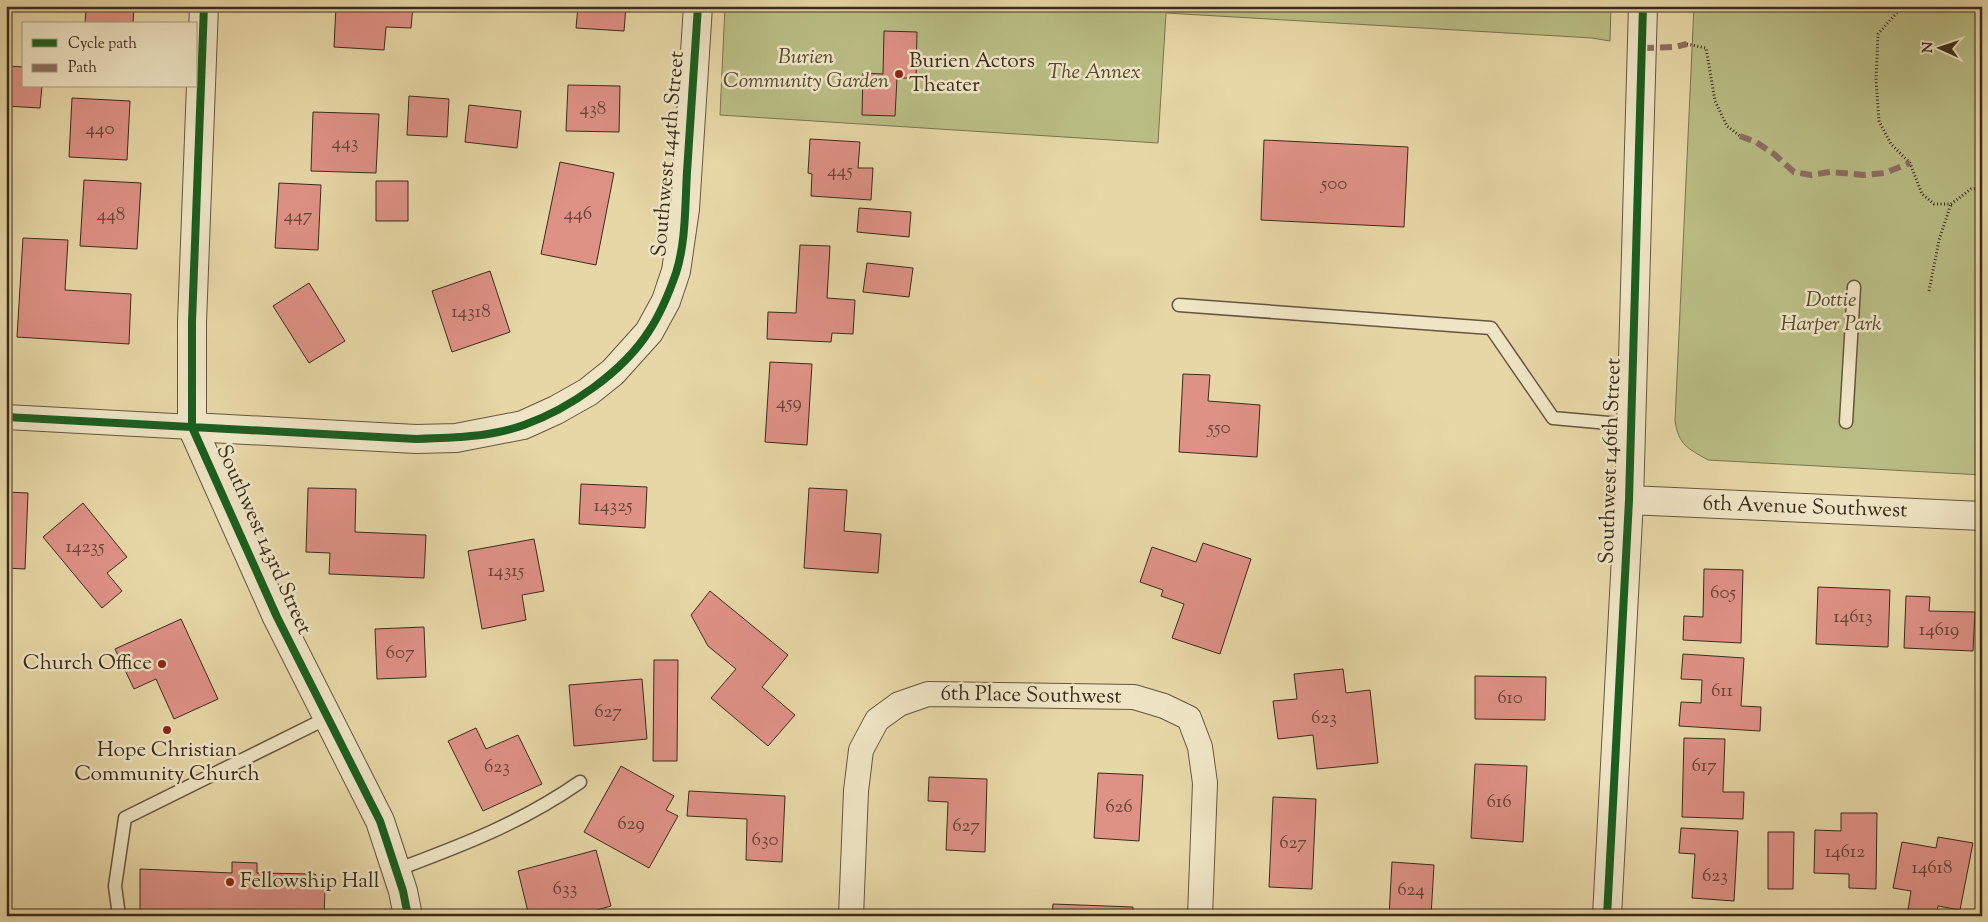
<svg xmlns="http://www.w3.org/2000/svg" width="1988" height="922" font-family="'Sorts Mill Goudy',serif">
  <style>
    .green { fill: #b9bd84; stroke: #7a7450 }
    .building { fill: #de9185; stroke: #3b2b1b }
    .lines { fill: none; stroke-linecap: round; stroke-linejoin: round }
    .service-casing { stroke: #66563e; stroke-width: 15 }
    .minor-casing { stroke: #66563e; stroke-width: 26 }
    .tertiary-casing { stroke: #66563e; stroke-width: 30 }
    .path { stroke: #3b2b1b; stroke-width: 3; stroke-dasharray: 1 2.5; stroke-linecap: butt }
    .service { stroke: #efe5c5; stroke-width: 12 }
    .minor { stroke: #efe5c5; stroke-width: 24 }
    .tertiary { stroke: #efe5c5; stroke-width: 28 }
    .quiet { stroke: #8d6e63; stroke-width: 6; stroke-dasharray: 12 6; stroke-linecap: butt }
    .cycleway-casing { stroke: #efe5c5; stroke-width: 11 }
    .cycleway { stroke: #1b5e20; stroke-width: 8 }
    .poi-dot { fill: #8f2418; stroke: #efe5c5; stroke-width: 2 }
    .labels { text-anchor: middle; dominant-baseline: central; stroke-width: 5; stroke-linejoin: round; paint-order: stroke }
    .number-label { font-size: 19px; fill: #644436 }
    .park-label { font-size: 21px; font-style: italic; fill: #544830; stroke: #efe5c5 }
    .poi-label { font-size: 21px; fill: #3b2b1b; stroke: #efe5c5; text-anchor: start }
    .street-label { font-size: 21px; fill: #3b2b1b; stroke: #efe5c5 }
  </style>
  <rect width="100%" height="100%" fill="#e7d7a6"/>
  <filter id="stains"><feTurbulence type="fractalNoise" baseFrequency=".004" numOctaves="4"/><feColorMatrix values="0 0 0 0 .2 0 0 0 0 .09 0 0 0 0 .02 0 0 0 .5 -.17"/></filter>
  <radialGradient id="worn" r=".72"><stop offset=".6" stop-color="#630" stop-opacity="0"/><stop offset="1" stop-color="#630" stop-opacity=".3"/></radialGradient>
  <path class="green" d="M725,6H1611L1610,41L1592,38L1166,13L1158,143L720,115Z
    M1694,6H1982V475L1708,460C1687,448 1679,445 1675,421Z"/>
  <path class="building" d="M19,6H134L133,24H85L86,9Z
    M336,6H413L411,28L386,27L384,50L334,47Z
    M578,6H626L624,31L576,28Z
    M884,31L917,32L916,78H897L895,116L862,115L863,73L883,74Z
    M6,66L24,67V86H42L40,108L6,106Z
    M568,85L620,86L619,132L566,131Z
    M409,96L449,99L447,137L407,135Z
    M72,98L130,101L127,160L69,157Z
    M469,105L521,111L517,148L465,142Z
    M313,112L379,114L376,173L311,171Z
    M810,139L860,142L858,168H873L871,200L811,196L812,174L808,173Z
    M1264,140L1408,147L1404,227L1261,220Z
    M560,162L614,173L596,265L541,254Z
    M84,180L141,183L137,249L80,246Z
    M376,181H408V221H376Z
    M279,183L321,185L318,250L275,248Z
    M859,208L911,212L909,237L857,232Z
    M23,238L68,240L65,290L131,294L129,344L17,337Z
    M800,245L830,246L827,298L855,300L853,334L832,333L831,342L767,339L768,312L796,313Z
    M867,263L913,268L909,297L863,292Z
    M490,271L510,332L452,352L432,291Z
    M309,283L345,341L309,363L273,306Z
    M770,362L812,364L807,445L765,442Z
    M1183,374L1210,375L1208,401L1260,405L1257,457L1179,452Z
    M581,484L647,487L645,528L579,524Z
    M308,488L356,489L355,532L426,535L424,578L329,574L330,553L306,552Z
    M809,488L847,490L844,531L881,534L878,573L804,568Z
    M6,492L28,493L25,569L6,568Z
    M83,503L127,557L107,573L122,591L102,608L43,537Z
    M534,539L544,591L522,595L526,620L482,629L468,551Z
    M1203,543L1251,559L1220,654L1172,638L1184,604L1161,596L1163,590L1140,582L1152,547L1196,562Z
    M1704,569L1743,570L1741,643L1683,640L1684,616L1703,617Z
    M1818,587L1890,590L1888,647L1816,644Z
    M710,591L788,655L762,687L795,715L768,746L711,698L736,669L708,646L691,615Z
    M1906,596L1930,597L1929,611L1975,612L1973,651L1904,648Z
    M181,619L218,699L174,719L156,679L134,689L115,649Z
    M424,627L426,677L377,679L375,629Z
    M1683,654L1744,658L1741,706L1761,707L1760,731L1679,726L1681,702L1701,703L1702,680L1681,679Z
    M654,660H678L677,761H653Z
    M1343,669L1346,693L1370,690L1378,763L1317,769L1313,735L1278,739L1273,701L1297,699L1294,674Z
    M1475,676L1546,677L1545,720L1475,719Z
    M642,679L647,739L574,746L569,685Z
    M476,728L486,749L518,735L542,784L483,811L448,741Z
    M1684,738L1725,739L1723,792H1744L1743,819L1682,817Z
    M1475,764L1527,766L1523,842L1471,838Z
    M621,766L674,796L666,810L678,816L649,868L584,832Z
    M1098,773L1143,775L1139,841L1094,838Z
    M929,777L987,779L985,852L946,850L948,802L928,801Z
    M689,791L785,796L782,862L746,860L747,819L687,816Z
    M1273,797L1316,799L1312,889L1269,887Z
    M1841,813H1877L1876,889L1849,888V874L1814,873L1815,830L1841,831Z
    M1681,828L1738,831L1734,901L1692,898L1695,854L1679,853Z
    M1768,832H1794L1793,889H1768Z
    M1938,837L1973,843L1960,910L1938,906L1936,916H1907L1911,891L1893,888L1902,842L1936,848Z
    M596,850L611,906L576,916H529L518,871Z
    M232,862L257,863V873L315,874L325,891L324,916H140V869L232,873Z
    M1392,862L1434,865L1431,916H1389Z
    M1982,896V914L1976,913Z
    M1053,904L1133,907V916H1052Z
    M919,913L987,916H919Z
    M1274,913L1320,916H1273Z"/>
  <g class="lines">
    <defs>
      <path id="service" d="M1179,305L1491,328L1553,418L1631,425
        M1846,422L1854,287
        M396,870C463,845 521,823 580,782
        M119,916L115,886L125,818L327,718"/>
      <path id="minor" d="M6,417L192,427
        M851,916L856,791L861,750L877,720L899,704L928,694L1134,697L1164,706L1189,718L1200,747L1205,783L1200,916"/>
      <path id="tertiary" d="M204,6L192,322V427L277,617L380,821L403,891L408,916
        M192,427L416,439L456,438L523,425L556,410L588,392L613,372L649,332L666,301L676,271L685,209L698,6
        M1629,500L1982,516
        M1607,916L1629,500L1643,6"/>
    </defs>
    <use href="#service" class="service-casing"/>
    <use href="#minor" class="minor-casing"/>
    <use href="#tertiary" class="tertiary-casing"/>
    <path class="path" d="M1905,6L1901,8L1878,34L1876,80L1879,121L1891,144L1910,163L1922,194L1934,204H1951L1971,189L1982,188
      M1970,6L1975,8L1982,15
      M1687,44L1706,48L1715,101L1727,126L1740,136
      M1929,291L1939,240L1951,204"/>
    <use href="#service" class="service"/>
    <use href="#minor" class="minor"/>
    <use href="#tertiary" class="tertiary"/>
    <path class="quiet" d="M1642,48L1675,47L1687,44
      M1740,136L1756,142L1774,154L1794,172L1811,175L1830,172L1864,175L1885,173L1910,163"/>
    <defs>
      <path id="cycleway" d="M204,6L192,322V427L277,617L380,821L403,891L408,916
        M6,417L416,439C452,438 490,437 524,425C569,409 623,372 649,331C661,313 669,293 676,273C686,242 685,205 687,172C691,117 694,61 698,6
        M1607,916L1629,500L1643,6"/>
    </defs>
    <use href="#cycleway" class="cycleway-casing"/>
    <use href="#cycleway" class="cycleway"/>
  </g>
  <g class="poi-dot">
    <circle cx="899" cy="74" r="5"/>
    <circle cx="162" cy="664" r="5"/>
    <circle cx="167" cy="730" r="5"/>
    <circle cx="230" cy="882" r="5"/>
  </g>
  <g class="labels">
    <g class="number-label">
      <text x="593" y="109">438</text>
      <text x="100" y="129">440</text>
      <text x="345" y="143">443</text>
      <text x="840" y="171">445</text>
      <text x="1334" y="184">500</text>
      <text x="578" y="214">446</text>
      <text x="111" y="215">448</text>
      <text x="298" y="216">447</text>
      <text x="471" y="312">14318</text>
      <text x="789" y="403">459</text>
      <text x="1219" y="428">550</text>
      <text x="613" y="506">14325</text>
      <text x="85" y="547">14235</text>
      <text x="506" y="571">14315</text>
      <text x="1723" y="593">605</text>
      <text x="1853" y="617">14613</text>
      <text x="1939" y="630">14619</text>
      <text x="400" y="653">607</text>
      <text x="1722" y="691">611</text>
      <text x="1510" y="698">610</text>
      <text x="608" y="712">627</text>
      <text x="1324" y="718">623</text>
      <text x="1704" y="766">617</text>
      <text x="497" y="767">623</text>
      <text x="1499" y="802">616</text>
      <text x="1119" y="807">626</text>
      <text x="631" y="824">629</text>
      <text x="966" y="826">627</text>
      <text x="765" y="840">630</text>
      <text x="1293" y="843">627</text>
      <text x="1845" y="852">14612</text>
      <text x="1932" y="868">14618</text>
      <text x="1715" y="876">623</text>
      <text x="565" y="889">633</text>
      <text x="1411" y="890">624</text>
    </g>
    <g class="park-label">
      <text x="806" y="58">Burien<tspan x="806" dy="24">Community Garden</tspan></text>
      <text x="1094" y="73">The Annex</text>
      <text x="1831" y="301">Dottie<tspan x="1831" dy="24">Harper Park</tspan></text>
    </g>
    <g class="poi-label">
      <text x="909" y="62">Burien Actors<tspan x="909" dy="24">Theater</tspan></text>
      <text x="152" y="664" text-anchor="end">Church Office</text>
      <text x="167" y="751" text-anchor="middle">Hope Christian<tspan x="167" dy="24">Community Church</tspan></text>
      <text x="240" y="882">Fellowship Hall</text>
    </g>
    <g class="street-label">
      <text transform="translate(669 154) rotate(-85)">Southwest 144th Street</text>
      <text transform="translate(1611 461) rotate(-88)">Southwest 146th Street</text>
      <text transform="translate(1805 508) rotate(2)">6th Avenue Southwest</text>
      <text transform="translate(263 540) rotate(66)">Southwest 143rd Street</text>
      <text transform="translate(1031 696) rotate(1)">6th Place Southwest</text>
    </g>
  </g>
  <rect width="1988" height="922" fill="none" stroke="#e7d7a6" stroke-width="25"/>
  <rect x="8" y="8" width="1973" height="907" fill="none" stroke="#3b2b1b" stroke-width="2.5"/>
  <rect x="12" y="12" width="1963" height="897" fill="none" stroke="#3b2b1b"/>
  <rect x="22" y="22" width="175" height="65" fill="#efe5c5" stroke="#a79b81"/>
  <rect x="32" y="39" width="25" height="8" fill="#1b5e20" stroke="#a79b81"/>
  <text x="68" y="48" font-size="15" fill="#3b2b1b">Cycle path</text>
  <rect x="32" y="64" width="25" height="8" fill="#8d6e63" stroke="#a79b81"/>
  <text x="68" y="72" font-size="15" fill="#3b2b1b">Path</text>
  <g transform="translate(1940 48) rotate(273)" stroke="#efe5c5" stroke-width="4" paint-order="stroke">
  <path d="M0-4L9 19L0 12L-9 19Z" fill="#3b2b1b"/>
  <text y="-8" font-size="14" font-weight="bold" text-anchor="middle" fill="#3b2b1b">N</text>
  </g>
  <rect width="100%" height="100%" filter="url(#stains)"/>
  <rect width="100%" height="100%" fill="url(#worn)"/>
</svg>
